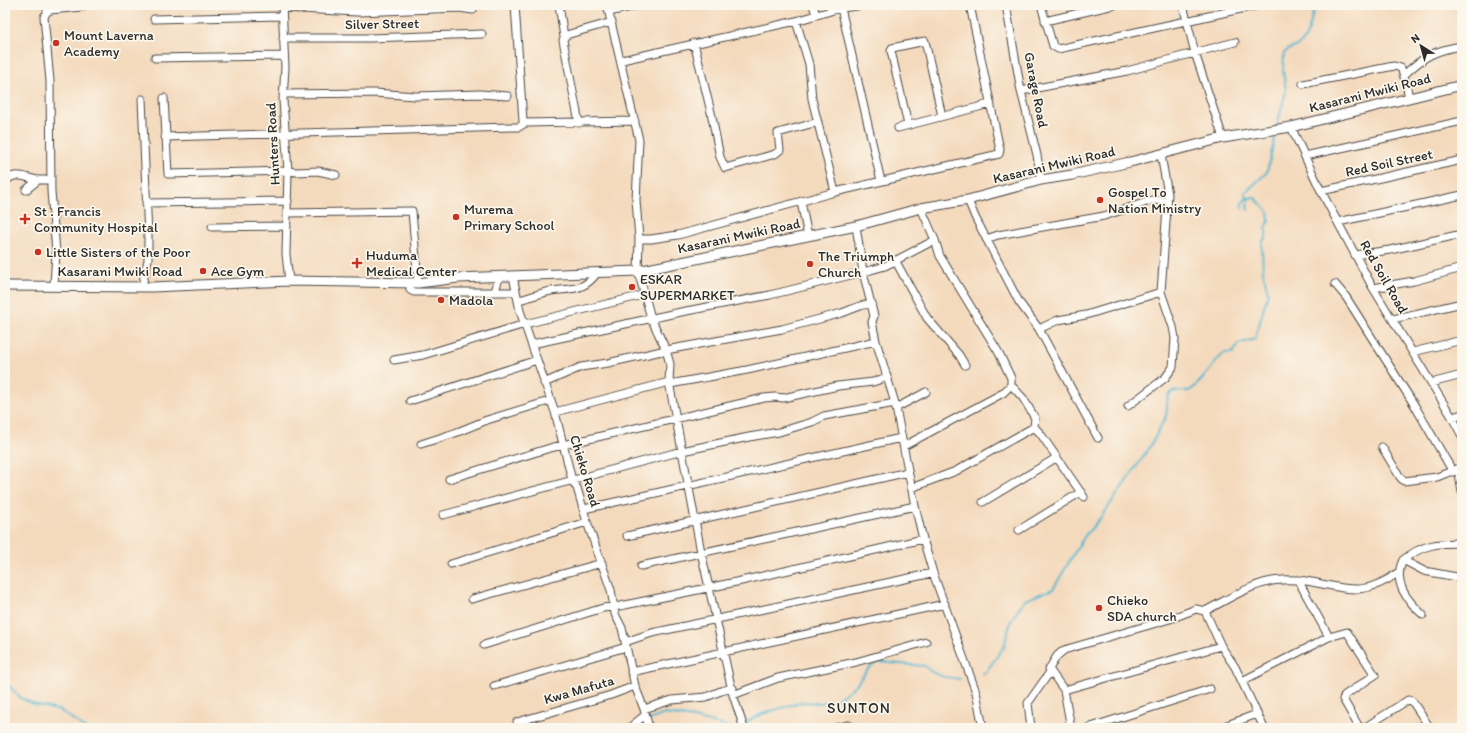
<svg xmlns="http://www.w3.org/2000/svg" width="1467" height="733" font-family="Itim,sans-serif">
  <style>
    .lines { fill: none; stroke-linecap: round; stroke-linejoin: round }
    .stream { stroke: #51b6d0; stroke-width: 2 }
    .minor-casing { stroke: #494541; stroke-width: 9 }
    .major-casing { stroke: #494541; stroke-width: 11 }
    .minor { stroke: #fff; stroke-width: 7 }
    .major { stroke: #fff; stroke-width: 9 }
    .poi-dot { fill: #c8321e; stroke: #fbf7ec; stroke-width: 1.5 }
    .labels { text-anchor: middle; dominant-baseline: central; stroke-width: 3.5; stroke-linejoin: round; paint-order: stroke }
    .street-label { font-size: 14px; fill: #2b2b2b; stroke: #fbf7ec }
    .poi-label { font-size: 14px; fill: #2b2b2b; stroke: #fbf7ec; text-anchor: start }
    .neighbourhood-label { font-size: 15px; letter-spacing: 1px; fill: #2b2b2b; stroke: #fbf7ec }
  </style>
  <rect width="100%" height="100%" fill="#fbf7ec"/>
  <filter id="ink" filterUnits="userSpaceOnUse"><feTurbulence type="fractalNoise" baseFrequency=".025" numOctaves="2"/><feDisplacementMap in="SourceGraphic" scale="8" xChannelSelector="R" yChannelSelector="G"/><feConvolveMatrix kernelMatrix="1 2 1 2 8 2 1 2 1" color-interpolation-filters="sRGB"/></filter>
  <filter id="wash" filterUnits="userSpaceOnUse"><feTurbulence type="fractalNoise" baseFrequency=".012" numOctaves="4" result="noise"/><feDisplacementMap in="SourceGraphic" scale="16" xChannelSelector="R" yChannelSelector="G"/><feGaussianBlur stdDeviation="0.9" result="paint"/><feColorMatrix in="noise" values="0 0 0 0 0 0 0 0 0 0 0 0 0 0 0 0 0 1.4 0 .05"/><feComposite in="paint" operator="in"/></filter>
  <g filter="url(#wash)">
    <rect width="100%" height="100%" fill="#f4dabd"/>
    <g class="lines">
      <path class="stream" d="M1277,126L1286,91L1283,71L1284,53C1289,48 1295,48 1300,44C1311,35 1310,17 1316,5
        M1243,208L1242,203L1247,198
        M1248,210L1247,206L1249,198
        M982,673H985L1004,647L1011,621L1021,605L1025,600L1053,589L1084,537L1102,516L1150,447L1166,416L1168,396L1172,392C1177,390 1182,392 1188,391C1198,389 1215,361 1224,353H1233L1238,344L1255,339L1268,293L1263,272L1262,251V242L1266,238V229L1269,220L1268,211L1254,197L1247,198L1245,193L1267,172L1276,132
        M5,682L21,698L33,704L61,711L85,728
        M649,720L665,714L694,718L732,728
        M745,723L762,714L801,702L821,703L836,700L855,686L868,669L878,662L925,666C933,676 948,678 960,679
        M641,728L646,723"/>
    </g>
  </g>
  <g filter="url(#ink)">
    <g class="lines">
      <defs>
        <path id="minor" d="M282,5L285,67L283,100L288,171L286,254L289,281
          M515,5L523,121L525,123L635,121
          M559,5L564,37
          M607,5L639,140L636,200L639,239L638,271L651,318L666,350L670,364L669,382L701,552L733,695L744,728
          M813,5L816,15
          M1006,5L1021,91L1037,155L1041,180
          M1041,5L1053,46L1058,49L1259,5
          M1183,5L1195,53L1223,138
          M282,8L358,12L459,8L473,10
          M841,8L881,181
          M609,12L639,5
          M154,19L282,16
          M796,21L809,64L812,99L835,192
          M1045,21L1114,5
          M283,38H370L482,34
          M694,43L711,112L720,157L725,168L775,154L780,150L778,133L818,122
          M155,58L284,56
          M622,60L796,21L841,8L864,5
          M1404,75C1424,56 1435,50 1462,46
          M1303,84L1394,66L1401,68L1406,83L1409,98
          M1021,91L1127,71L1235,42
          M283,94L375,93L415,96L480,94L508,96
          M164,98L168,174L288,171L297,172L318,171L336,175
          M579,123L563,40L566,35L612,22
          M908,125L891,51L892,48L925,41L942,116
          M1291,127L1321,191L1373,288L1452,417L1462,436
          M898,128L990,104
          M165,137L511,127H519L525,123
          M1305,156L1462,121
          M5,183C13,170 26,178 38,180C42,180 47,180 51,180
          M26,190L38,180
          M1321,191L1462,160
          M968,200L975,217L1019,302L1039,329L1098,438
          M801,202L808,236
          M146,203L288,201
          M288,213L412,211L418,283
          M1338,222L1462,195
          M856,226L863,272L874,316L872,322L876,341L895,403L915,506L923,539L933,573L976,692L983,728
          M212,227L287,226
          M639,239H651L678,235L835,192L999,154L1000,150L970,5
          M986,239L998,235L1104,216L1153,200L1166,201
          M1355,255L1390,250L1462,234
          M895,260L927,318L959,355L965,365
          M513,276L520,311L555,412L572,480L577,488L587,522L611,590L615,614L622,628L635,686L611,695L517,722
          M410,282V290L414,292H516
          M1335,284L1346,297L1415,406L1453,472
          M54,286L56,252L51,191L50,81L44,17L47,12L50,10L81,7L84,5
          M142,286L148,260V236L142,99
          M1373,288L1414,281L1462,268
          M495,292L499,277
          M518,300C529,298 539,293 551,291C571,288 583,292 597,273
          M1393,319L1462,303
          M1039,329L1058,320L1086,315L1161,292
          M532,344L681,312L770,295L871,270L885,266L935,240
          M1413,352L1462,340
          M394,360L423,355L525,324L643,295
          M544,383L581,367L608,363L666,350L782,329L842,313L860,306L872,303
          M1431,383L1462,375
          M670,384L747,370L876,341
          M1011,385L1023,398L1035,418L1034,427
          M410,401L537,360
          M1128,406L1165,378L1173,367L1175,338L1173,327L1161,292L1168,194L1161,155
          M896,408L926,392
          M555,412L669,382
          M1452,417L1462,414
          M421,444L455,433L487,420L549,401
          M904,446L1003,393L1011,385V378L999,353L940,256L935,240L921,208
          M1382,447L1400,477L1404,481L1437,477L1462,467
          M1458,469L1462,492
          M449,479L550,448L764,398L775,397L783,398L838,386L873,382L887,377
          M911,488L956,471L1034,427L1040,433L1084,497
          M983,502L1056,458
          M584,509L901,438
          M443,515L682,451L749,437L779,432L812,422L824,416L895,403
          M1019,530L1081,492
          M627,536L908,472
          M1403,560C1423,544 1438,543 1462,543
          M451,564L587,522
          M641,566L915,506
          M472,599L602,563
          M1205,611C1229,599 1255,581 1282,580C1331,577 1352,607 1399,572
          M1423,615C1407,600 1392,583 1403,560L1424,571L1462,578
          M1329,637L1347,632L1375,675L1345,695L1343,699L1359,727L1364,728L1408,700L1412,701L1430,728
          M625,642L652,633L933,573
          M484,645L603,608L620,606L741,581L923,539
          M631,672L945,604
          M1242,681L1329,637L1298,580
          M494,686L626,647
          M635,686L644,709L672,700L706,697L721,691L733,688
          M1064,690L1221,646
          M733,695L778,678L856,662L926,642
          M644,709L649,728
          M629,728L644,716
          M836,728L849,725
          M1031,728L1028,703L1050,672
          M1071,728L1064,690L1049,669L1057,656L1064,650L1170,619L1196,609L1205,611L1221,646L1235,667L1264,728
          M1088,728L1210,689
          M1219,728L1257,714"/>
        <path id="major" d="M5,286L152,287L289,281L418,283L458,278L638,271L856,226L921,208L968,200L1041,180L1072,175L1130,162L1223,138L1291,127L1462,85"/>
      </defs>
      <use href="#minor" class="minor-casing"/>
      <use href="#major" class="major-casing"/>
      <use href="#minor" class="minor"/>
      <use href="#major" class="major"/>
    </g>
  </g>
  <g class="poi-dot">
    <circle cx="56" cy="43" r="4"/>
    <circle cx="1100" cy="200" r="4"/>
    <circle cx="456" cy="217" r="4"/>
    <path d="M23 213h4v4h4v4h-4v4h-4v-4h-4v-4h4z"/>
    <circle cx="38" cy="252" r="4"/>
    <path d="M355 257h4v4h4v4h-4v4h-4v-4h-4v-4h4z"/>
    <circle cx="810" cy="264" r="4"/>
    <circle cx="203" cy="271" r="4"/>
    <circle cx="632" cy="287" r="4"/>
    <circle cx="441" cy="300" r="4"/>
    <circle cx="1099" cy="608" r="4"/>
  </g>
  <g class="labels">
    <g class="street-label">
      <text transform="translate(382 24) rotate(-1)">Silver Street</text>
      <text transform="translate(1036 90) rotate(79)">Garage Road</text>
      <text transform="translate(1370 93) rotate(-14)">Kasarani Mwiki Road</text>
      <text transform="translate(273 144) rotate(-93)">Hunters Road</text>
      <text transform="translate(1389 163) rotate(-12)">Red Soil Street</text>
      <text transform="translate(1054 165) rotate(-13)">Kasarani Mwiki Road</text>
      <text transform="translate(739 236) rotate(-12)">Kasarani Mwiki Road</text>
      <text x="120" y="271">Kasarani Mwiki Road</text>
      <text transform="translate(1384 277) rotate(60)">Red Soil Road</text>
      <text transform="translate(585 471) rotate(73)">Chieko Road</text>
      <text transform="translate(579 690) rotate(-16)">Kwa Mafuta</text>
    </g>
    <g class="poi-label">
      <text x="64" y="35">Mount Laverna<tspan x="64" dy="16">Academy</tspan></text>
      <text x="1108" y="192">Gospel To<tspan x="1108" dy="16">Nation Ministry</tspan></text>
      <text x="464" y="209">Murema<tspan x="464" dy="16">Primary School</tspan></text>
      <text x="34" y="211">St . Francis<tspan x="34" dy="16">Community Hospital</tspan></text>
      <text x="46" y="252">Little Sisters of the Poor</text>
      <text x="366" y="255">Huduma<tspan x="366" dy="16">Medical Center</tspan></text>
      <text x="818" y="256">The Triumph<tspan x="818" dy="16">Church</tspan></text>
      <text x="211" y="271">Ace Gym</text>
      <text x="640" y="279">ESKAR<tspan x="640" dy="16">SUPERMARKET</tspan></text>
      <text x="449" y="300">Madola</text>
      <text x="1107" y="600">Chieko<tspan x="1107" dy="16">SDA church</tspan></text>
    </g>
    <g class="neighbourhood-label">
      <text x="859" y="708">SUNTON</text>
    </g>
  </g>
  <rect width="1467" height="733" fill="none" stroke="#fbf7ec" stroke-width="20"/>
  <g transform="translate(1421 46) rotate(323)" stroke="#fbf7ec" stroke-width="3" paint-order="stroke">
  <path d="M0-3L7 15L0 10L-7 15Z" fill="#2b2b2b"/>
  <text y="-6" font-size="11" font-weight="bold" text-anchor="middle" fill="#2b2b2b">N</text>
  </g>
</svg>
